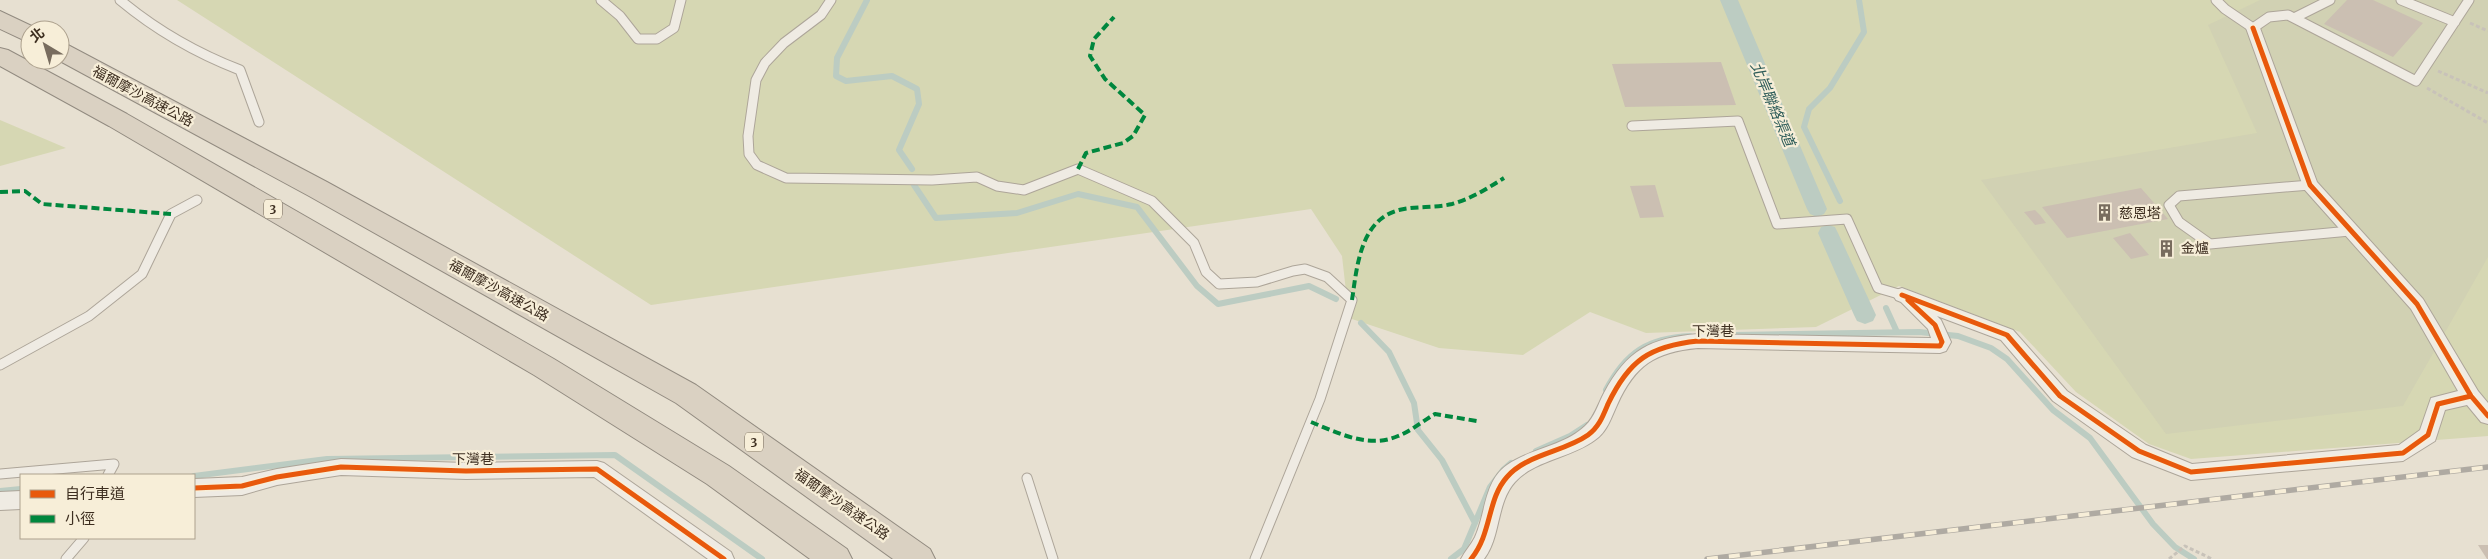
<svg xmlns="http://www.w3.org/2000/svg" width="2488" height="559" font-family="Merriweather,'Noto Sans TC',serif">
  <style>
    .green { fill: #d6d7b3 }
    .cemetery { fill: #d1d1b3 }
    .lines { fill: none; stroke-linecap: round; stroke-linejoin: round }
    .stream { stroke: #bcccc2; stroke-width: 6 }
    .canal { fill: #bcccc2; fill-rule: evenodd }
    .building { fill: #cbbfb2 }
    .lane-casing { stroke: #ada599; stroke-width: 11 }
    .street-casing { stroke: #ada599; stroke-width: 2 }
    .highway-casing { stroke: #928b80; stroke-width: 2 }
    .path { stroke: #c8c2b9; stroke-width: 3; stroke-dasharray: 4 2.5; stroke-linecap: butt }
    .lane { stroke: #efebe3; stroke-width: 9 }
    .street { fill: #efebe3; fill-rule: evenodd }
    .highway { fill: #dad1c2; fill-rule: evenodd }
    .rail-casing { stroke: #afaaa2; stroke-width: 5.5 }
    .rail { stroke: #f7eed8; stroke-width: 4; stroke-dasharray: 11; stroke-linecap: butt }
    .quiet { stroke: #00873e; stroke-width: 4; stroke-dasharray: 8 4; stroke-linecap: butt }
    .cycleway-casing { stroke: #f7eed8; stroke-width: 8 }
    .cycleway { stroke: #e8590c; stroke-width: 5 }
    .labels { text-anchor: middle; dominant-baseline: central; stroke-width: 4.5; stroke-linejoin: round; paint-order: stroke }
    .shield { fill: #f7eed8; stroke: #756857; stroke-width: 1 }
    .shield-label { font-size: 12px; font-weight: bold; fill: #3d2e20 }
    .street-label { font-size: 14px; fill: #3d2e20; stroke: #f7eed8 }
    .poi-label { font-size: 14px; fill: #3d2e20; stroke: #f7eed8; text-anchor: start }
    .water-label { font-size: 15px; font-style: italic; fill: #2f5d5a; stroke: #f7eed8 }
  </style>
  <rect width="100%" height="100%" fill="#e7e0d1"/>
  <path class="green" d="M177,0H2488V436L2191,459L2149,444L2076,392L2020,332L1899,286L1816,327L1646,333L1590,312L1523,355L1439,348L1349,318L1342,256L1311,209L651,305Z
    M0,120L66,148L0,166Z"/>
  <path class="cemetery" d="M2260,0H2488V257L2403,406L2166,434L1981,180L2257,133L2208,25Z"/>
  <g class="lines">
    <path class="stream" d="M867,0L837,58L836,76L846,81L892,76L917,89L919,104L899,150L912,169
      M914,185L936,218L1017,213L1078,194L1137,207L1197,286L1218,304L1309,286L1336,299
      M1840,201L1804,127L1809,109L1830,88L1864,32L1859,0
      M1886,308L1897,332
      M1361,323L1389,352L1414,403L1418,430L1442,460L1475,523
      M1735,335L1919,332L1958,336L1991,348L2007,359L2053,410L2090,438L2153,524L2175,547L2194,559
      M1606,390C1626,352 1648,338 1690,336
      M1536,451L1570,436L1587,425
      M194,476L327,459L615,455L762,559
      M0,491L21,489
      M1451,559L1464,549L1490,487L1503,470L1511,463"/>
    <path class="canal" d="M1720,0H1738L1827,209L1824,214L1817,217L1810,214L1807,209Z
      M1828,225L1835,227L1838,233L1876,315L1873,321L1865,324L1857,321L1854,315L1818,233L1821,227Z"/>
  </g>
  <path class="building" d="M2347,0H2373L2423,23L2393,57L2324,24Z
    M1721,62L1736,105L1625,107L1612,64Z
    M1655,185L1664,217L1640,218L1630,186Z
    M2141,188L2168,219L2067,238L2042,207Z
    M2035,210L2040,215L2046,223L2035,225L2024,212Z
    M2130,233L2149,255L2131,259L2113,238Z
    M2161 247a5 5 0 1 1 10 0a5 5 0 1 1-10 0Z
    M2478,545H2488V559H2487Z"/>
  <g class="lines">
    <defs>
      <path id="lane" d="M120,0C156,30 196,53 240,70L259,122
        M601,0L620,16L638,39H657L674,28L681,0
        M831,0L821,15L784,43L765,63L756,80L748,136L749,154L757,165L786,178L932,180L977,177L997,186L1024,190L1078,169L1152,201L1194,243L1206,272L1219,284L1257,282L1293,271L1305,269L1327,277L1352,300L1320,399L1255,559
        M2216,0L2225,9L2253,28L2269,17L2288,15L2416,81L2469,0
        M2401,0L2455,22
        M2294,18L2330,0
        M1632,126L1738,121L1777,224L1847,219L1878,288L1902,295
        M2310,185L2179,196L2169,205L2179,222L2210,244L2350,231
        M0,365L89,316L142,274L171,214L197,200
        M0,474L114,464L108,475
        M1027,478L1053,559
        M66,559L84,538"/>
      <path id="street" d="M2253,23L2260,28L2317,182L2423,299L2478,391L2488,403V424L2481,422L2467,405L2445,410L2435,441L2403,461L2191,480L2132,457L2053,401L2001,340L1937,316L1941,320L1951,342L1946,351L1940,353L1698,348C1655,352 1635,365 1617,405C1611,418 1607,432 1595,440C1571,458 1535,460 1515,482C1496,503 1501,537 1484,559H1461C1465,551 1471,545 1475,537C1486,513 1484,481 1507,465C1531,448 1564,446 1585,426C1595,417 1598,404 1604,393C1627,350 1650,338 1698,334L1931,338L1928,329L1901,302L1896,300L1893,295L1896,290L1902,288L2013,330L2067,391L2146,445L2192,464L2399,445L2420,430L2431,398L2458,391L2411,309L2304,189L2246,28Z
        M341,459L466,463L597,461L604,463L731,552L734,559H708L594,477L466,479L341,475L277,485L242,495L194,497V479L242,477L277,469Z
        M21,491V509L0,510V492Z"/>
      <path id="highway" d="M0,11L38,29L30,30V43L0,29Z
        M60,43L68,45L327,182L696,385L930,549L935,559H893L676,403L309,196L58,60H60Z
        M0,48L8,50L127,114L554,359L729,466L847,549L852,559H810L707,484L534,375L109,126L0,66Z"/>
    </defs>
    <use href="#lane" class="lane-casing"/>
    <use href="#street" class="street-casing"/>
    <use href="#highway" class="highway-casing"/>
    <path class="path" d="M2470,23L2488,31
      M2438,71L2488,93
      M2427,88L2488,123
      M2169,559L2185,546L2212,559"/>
    <use href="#lane" class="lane"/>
    <use href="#street" class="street"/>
    <use href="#highway" class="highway"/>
    <defs>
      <path id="rail" d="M1707,559L2488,467"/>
    </defs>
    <use href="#rail" class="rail-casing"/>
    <use href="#rail" class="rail"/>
    <path class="quiet" d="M1078,169L1086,153L1123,143L1133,136L1145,115L1105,79L1090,56L1094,39L1114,17
      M0,192L25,191L42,204L171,214
      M1352,300C1357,267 1360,220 1399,210C1416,206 1435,208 1452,204C1471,199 1488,188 1504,178
      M1311,422C1338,433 1369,449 1398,436C1411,431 1423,421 1435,414L1477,421"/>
    <defs>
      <path id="cycleway" d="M2253,28L2310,185L2417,304L2471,396L2488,416
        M1902,295L2007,335L2060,396L2139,451L2191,472L2403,453L2428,435L2438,404L2471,396
        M194,488L242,486L277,477L341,467L466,471L597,469L724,559
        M1471,559C1492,534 1487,499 1507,477C1527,454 1564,452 1588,435C1599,427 1603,416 1608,404C1629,360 1650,346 1698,341L1940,346L1942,342L1935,325L1908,300"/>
    </defs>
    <use href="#cycleway" class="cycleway-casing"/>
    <use href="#cycleway" class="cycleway"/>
  </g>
  <defs>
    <symbol id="building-bare" viewBox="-9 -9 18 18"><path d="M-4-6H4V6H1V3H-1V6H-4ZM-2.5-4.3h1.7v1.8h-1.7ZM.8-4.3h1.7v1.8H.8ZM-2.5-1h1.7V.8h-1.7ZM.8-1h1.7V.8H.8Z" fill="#786c5e" stroke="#f7eed8" stroke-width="2.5" paint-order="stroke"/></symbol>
  </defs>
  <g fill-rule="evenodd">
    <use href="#building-bare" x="2092" y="200" width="25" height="25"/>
    <use href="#building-bare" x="2154" y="236" width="25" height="25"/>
  </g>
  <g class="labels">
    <g class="shield">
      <rect x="264" y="199.5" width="18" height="19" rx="4"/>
      <rect x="745" y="432.5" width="18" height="19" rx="4"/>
    </g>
    <g class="shield-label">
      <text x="273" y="209">3</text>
      <text x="754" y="442">3</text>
    </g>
    <g class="street-label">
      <text transform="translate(143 96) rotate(28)">福爾摩沙高速公路</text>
      <text transform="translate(499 290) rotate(29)">福爾摩沙高速公路</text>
      <text x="1713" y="331">下灣巷</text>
      <text x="473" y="459">下灣巷</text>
      <text transform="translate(842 504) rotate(35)">福爾摩沙高速公路</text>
    </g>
    <g class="poi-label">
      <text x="2119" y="213">慈恩塔</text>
      <text x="2181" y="248">金爐</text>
    </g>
    <g class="water-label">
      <text transform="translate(1773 104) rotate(67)">北岸聯絡渠道</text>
    </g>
  </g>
  <rect x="20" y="474" width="175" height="65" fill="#f7eed8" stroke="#ada18e"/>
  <rect x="30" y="490" width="25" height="8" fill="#e8590c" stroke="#ada18e"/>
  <text x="65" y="499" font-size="15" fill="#3d2e20">自行車道</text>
  <rect x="30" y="515" width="25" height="8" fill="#00873e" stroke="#ada18e"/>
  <text x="65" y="524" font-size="15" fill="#3d2e20">小徑</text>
  <g transform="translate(45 45) rotate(322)"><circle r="24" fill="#f7eed8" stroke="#ada18e"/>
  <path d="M0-4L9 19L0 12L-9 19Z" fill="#786c5e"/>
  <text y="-8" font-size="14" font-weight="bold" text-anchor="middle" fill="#3d2e20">北</text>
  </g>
</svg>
